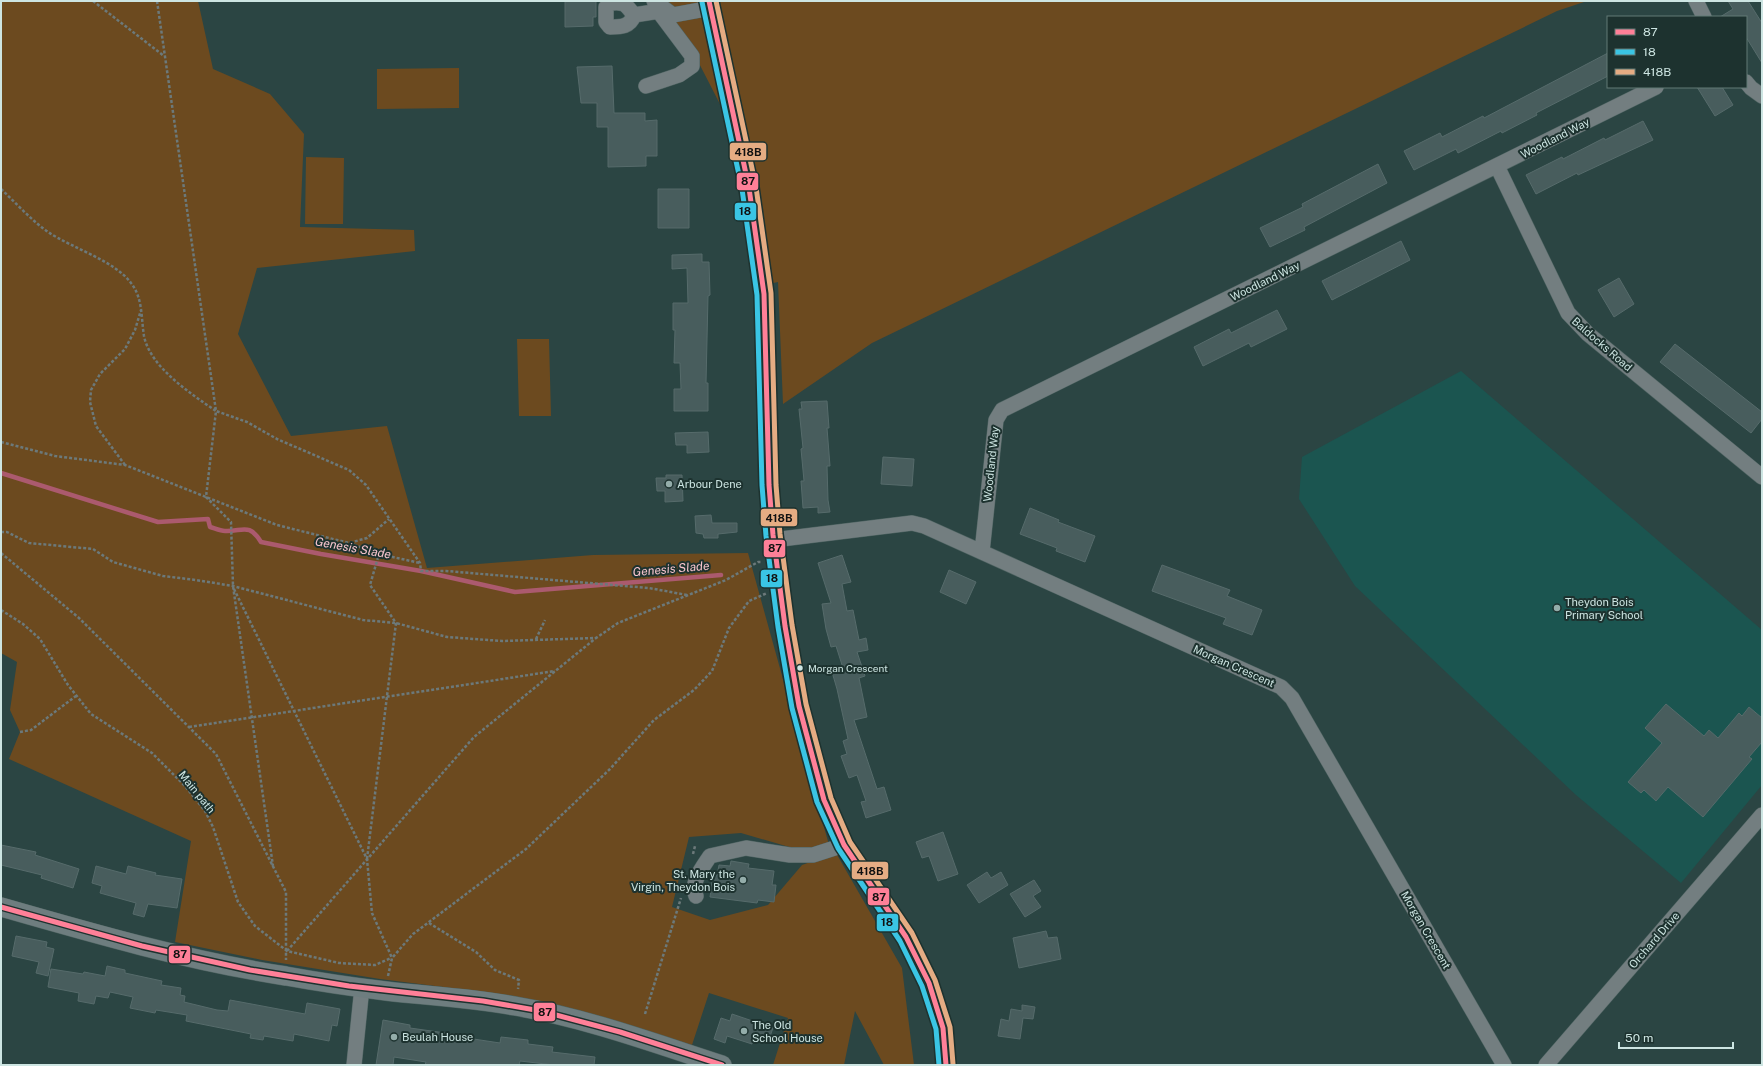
<svg xmlns="http://www.w3.org/2000/svg" width="1763" height="1066" font-family="'Public Sans',sans-serif">
  <style>
    .built { fill: #1b5550 }
    .green { fill: #6c4a1f }
    .lines { fill: none; stroke-linecap: round; stroke-linejoin: round }
    .stream { stroke: #ab5a6e; stroke-width: 4.5 }
    .building { fill: #485d5d; stroke: #566b6b }
    .minor-casing { stroke: #4e6361; stroke-width: 16 }
    .major-casing { stroke: #4e6361; stroke-width: 20 }
    .path { stroke: #6c797a; stroke-width: 2.5; stroke-dasharray: 3 2; stroke-linecap: butt }
    .minor { stroke: #737e80; stroke-width: 15 }
    .major { stroke: #6e7d7f; stroke-width: 19 }
    .bus-1-casing { stroke: #1d322f; stroke-width: 8 }
    .bus-2-casing { stroke: #1d322f; stroke-width: 8 }
    .bus-3-casing { stroke: #1d322f; stroke-width: 8 }
    .bus-1 { stroke: #ff8098; stroke-width: 5 }
    .bus-2 { stroke: #3ac5e4; stroke-width: 5 }
    .bus-3 { stroke: #e5ac83; stroke-width: 5 }
    .poi-dot { fill: #94adaa; stroke: #1d322f; stroke-width: 1.5 }
    .bus-dot { fill: #cde5e2; stroke: #1d322f; stroke-width: 1.5 }
    .labels { text-anchor: middle; dominant-baseline: central; stroke-width: 4; stroke-linejoin: round; paint-order: stroke }
    .bus-label { font-size: 10px; fill: #cde5e2; stroke: #1d322f; text-anchor: start }
    .street-label { font-size: 11px; fill: #cde5e2; stroke: #1d322f }
    .poi-label { font-size: 11px; fill: #cde5e2; stroke: #1d322f; text-anchor: start }
    .water-label { font-size: 12px; font-style: italic; fill: #f8c5ce; stroke: #1d322f }
    .line-badge { stroke: #1d322f; stroke-width: 1.5 }
    .pale-badge-label { font-size: 11px; text-anchor: middle; font-weight: bold; fill: #111 }
  </style>
  <rect width="100%" height="100%" fill="#2b4543"/>
  <path class="built" d="M1461 371 1762 630V785L1681 883 1576 795 1355 586 1299 499 1302 457Z"/>
  <path class="green" d="M1 1H198L213 69 270 94 304 134 300 227 414 230 415 251 257 268 238 334 291 436 387 426 427 568 593 555 748 553 829 845 796 849 741 833 689 837 672 907 710 920 768 905 802 865 836 853 902 968 914 1065H884L855 1011 844 1065H773L788 1018 709 993 692 1045 513 996 380 979 262 960 175 942 191 841 9 759 20 732 10 710 17 662 1 653Z
    M655 1H1587L1557 11 1514 32 872 343 783 404 778 282 769 284 723 110 685 36Z
    M459 68V108L377 109V69Z
    M306 157 344 158 343 224H305Z
    M517 339H549L551 416H519Z"/>
  <g class="lines">
    <path class="stream" d="M1 473 158 522 208 519 210 527C214 528 220 531 225 531 242 532 249 522 261 542L321 554 421 571 515 592 721 575"/>
  </g>
  <path class="building" d="M565 1H596V17H593V26L565 27Z
    M1728 1H1748L1762 23V63L1746 37V17H1720L1733 9Z
    M1608 53V76L1536 113 1537 115 1502 133 1501 131 1458 153 1456 149 1414 170 1404 151 1440 133 1442 137 1483 116 1484 118Z
    M612 66 614 113H645V121L657 120V156H646V166L608 167V127H597V103H581L577 67Z
    M1697 87H1722L1733 105 1715 116Z
    M1643 121 1653 140 1578 175 1577 173 1536 194 1526 175 1562 157 1563 159 1604 138 1605 140Z
    M1378 164 1387 183 1304 227 1305 230 1270 247 1260 228 1303 207 1302 204Z
    M658 189H689V228H658Z
    M1401 241 1410 260 1332 300 1322 281Z
    M702 254V262H709L710 295 708 296 706 383H708V411H674V389H681L680 363H674L675 330H673V303H688L687 268 672 269V255Z
    M1619 278 1634 304 1614 317 1598 290Z
    M1277 310 1287 329 1251 347 1249 343 1203 366 1194 347 1229 329 1231 333Z
    M1675 344 1762 412V419L1751 433 1660 362Z
    M827 401 829 428H827L830 466H827L828 500 830 512 818 513V507L803 508 801 481H804L801 449 803 448 799 409H802L801 402Z
    M708 432 709 452 687 453V445H676L675 433Z
    M883 457 914 459 912 486 881 484Z
    M666 475H682L683 501 665 502V491H657L656 478H666Z
    M1030 508 1059 520 1058 522 1095 536 1085 562 1056 551 1057 548 1020 534Z
    M711 515 712 523H737V532L718 534V538H704L703 534 696 533 695 516Z
    M842 555 851 582 842 584 847 611 853 610 859 640 866 638 868 650 857 652 865 676 859 678 867 717 854 720 877 789 884 787 891 810 866 818 861 802 866 801 857 775 849 778 841 756 847 754 843 741 848 739 837 689 832 672 843 668 836 646 831 647 826 629 822 604 831 603 818 563Z
    M1162 565 1230 590 1227 596 1262 610 1252 635 1223 624 1226 618 1152 591Z
    M949 570 976 582 966 604 940 592Z
    M1666 704 1704 736 1709 730 1718 738 1739 713 1742 716 1749 707 1762 718V742L1749 757 1752 759 1703 817 1668 787 1656 801 1644 790 1641 793 1628 782 1662 743 1645 728Z
    M943 832 958 874 938 881 929 856 922 858 916 842Z
    M1 845 36 852 35 855 79 869 73 888 41 878 42 875 1 865Z
    M731 861 749 864 748 868 774 871 772 885H776L774 902 758 900 757 903 710 897 713 875 717 876 719 865 730 866Z
    M96 866 126 874 128 866 156 873 155 875 182 879 177 908 148 904 144 917 133 914 136 903 100 893 102 886 92 883Z
    M987 872 991 878 1001 872 1008 885 979 903 967 885Z
    M1034 880 1041 891 1033 896 1041 907 1025 917 1010 894Z
    M1046 931 1048 938 1057 937 1061 959 1019 968 1013 938Z
    M16 936 47 942 46 947 54 949 48 976 36 973 39 962 12 956Z
    M107 966 125 970V973L162 981 161 985 181 988 180 995 185 996 184 1002 217 1010 228 1011 230 1000 305 1014 307 1003 340 1009 337 1026 332 1025 329 1041 294 1034 293 1041 264 1036 263 1040 250 1038 251 1034 186 1021 187 1015 156 1010 155 1013 130 1008 133 997 110 992 108 998 96 996 94 1004 78 1001 79 993 48 987 51 969 83 974 84 972 105 976Z
    M1022 1005 1035 1007 1033 1019 1023 1018 1020 1039 998 1036 1001 1019 1009 1021 1011 1009 1022 1011Z
    M732 1014 773 1028 769 1039 756 1034 752 1044 727 1036 725 1043 714 1039 721 1018 730 1021Z
    M383 1020 410 1025V1028L467 1036V1038L500 1043 501 1037 528 1040V1044L553 1047 552 1052 595 1057 594 1065H554L520 1061 519 1065H425L426 1062 394 1057 393 1065H376Z"/>
  <g class="lines">
    <defs>
      <path id="minor" d="M654 1 673 15 711 8
        M709 1 749 188 764 294 769 485 773 535 785 626 799 706 824 800 844 845 906 937 929 983 943 1028 946 1065
        M1696 1 1704 17
        M634 15C625 4 626 2 611 3L606 7V22L610 27C621 27 630 27 634 15L666 10
        M1746 82 1751 88 1762 96
        M646 86 679 75 692 66V56L659 12
        M1497 166 1568 313 1588 334 1762 477
        M773 540 912 523 924 526 1281 687 1292 698 1504 1065
        M982 552 996 420 1002 410 1656 87
        M696 896C690 882 703 867 710 856L746 848 790 855H813L844 845
        M354 1065 362 987
        M1546 1065 1762 815"/>
      <path id="major" d="M1 907C95 934 189 961 286 976 319 982 353 987 386 991 429 996 472 998 515 1006 586 1018 654 1043 722 1065"/>
    </defs>
    <use href="#minor" class="minor-casing"/>
    <use href="#major" class="major-casing"/>
    <path class="path" d="M93 1 164 56
      M157 1 216 411 247 422 277 439 349 470 366 485 420 563 421 571H446L649 588 687 595
      M1 189C16 203 31 220 48 232 72 248 115 261 131 283 143 298 141 318 144 336 150 367 191 394 216 411L206 497 231 522 233 586 273 866
      M1 442 55 456 125 465 277 525 349 543 367 538 389 519
      M125 465 96 426 90 402 91 390 100 374 125 349 135 330 141 310
      M1 532H7L29 543 93 549 113 562 163 576 196 580 233 586 363 620 396 623 447 637 502 641 596 638 618 623 726 580 758 562H762
      M349 543 379 554 420 563
      M1 553 79 618 216 754 286 892V960
      M234 589 367 859 372 913 392 958
      M1 610 23 624 40 639 68 685 91 714 152 753 185 786 205 811 213 827 238 902 255 926 287 951 339 963 375 965 391 958
      M536 639 545 620
      M189 727 555 671
      M20 732 31 730 76 696
      M693 854 695 846
      M367 859 396 623 370 585 379 554
      M429 923 476 952 495 970 519 980 518 989
      M287 951 474 737 596 638
      M388 976 392 958 413 934 526 849 610 769 654 720 694 690 712 671 729 628 749 601 767 593
      M645 1014 681 898"/>
    <use href="#minor" class="minor"/>
    <use href="#major" class="major"/>
    <defs>
      <path id="bus-1" d="M709 1 749 188 764 294 769 485 773 535 785 626 799 706 824 800 844 845 906 937 929 983 943 1028 946 1065
        M1 907 142 946 250 970 349 986 483 1001 541 1011 620 1032 722 1065"/>
      <path id="bus-2" d="M702 2 742 189 757 295 762 485 766 536 778 627 792 708 817 802 838 848 900 941 922 986 936 1029 939 1065"/>
      <path id="bus-3" d="M716 1 756 187 771 293 776 485 780 534 792 625 806 704 831 798 850 842 912 933 935 980 950 1027 953 1064"/>
    </defs>
    <use href="#bus-1" class="bus-1-casing"/>
    <use href="#bus-2" class="bus-2-casing"/>
    <use href="#bus-3" class="bus-3-casing"/>
    <use href="#bus-1" class="bus-1"/>
    <use href="#bus-2" class="bus-2"/>
    <use href="#bus-3" class="bus-3"/>
  </g>
  <g class="poi-dot">
    <circle cx="669" cy="484" r="4"/>
    <circle cx="1557" cy="608" r="4"/>
    <circle cx="743" cy="880" r="4"/>
    <circle cx="744" cy="1031" r="4"/>
    <circle cx="394" cy="1037" r="4"/>
  </g>
  <circle class="bus-dot" cx="800" cy="668" r="3.5"/>
  <g class="labels">
    <g class="bus-label">
      <text x="808" y="668">Morgan Crescent</text>
    </g>
    <g class="street-label">
      <text transform="translate(1555 138) rotate(-27)">Woodland Way</text>
      <text transform="translate(1265 281) rotate(-26)">Woodland Way</text>
      <text transform="translate(1602 344) rotate(41)">Baldocks Road</text>
      <text transform="translate(991 464) rotate(-84)">Woodland Way</text>
      <text transform="translate(1234 666) rotate(24)">Morgan Crescent</text>
      <text transform="translate(197 792) rotate(51)">Main path</text>
      <text transform="translate(1426 930) rotate(60)">Morgan Crescent</text>
      <text transform="translate(1654 940) rotate(-49)">Orchard Drive</text>
    </g>
    <g class="poi-label">
      <text x="677" y="484">Arbour Dene</text>
      <text x="1565" y="602">Theydon Bois<tspan x="1565" dy="13">Primary School</tspan></text>
      <text x="735" y="874" text-anchor="end">St. Mary the<tspan x="735" dy="13">Virgin, Theydon Bois</tspan></text>
      <text x="752" y="1025">The Old<tspan x="752" dy="13">School House</tspan></text>
      <text x="402" y="1037">Beulah House</text>
    </g>
    <g class="water-label">
      <text transform="translate(353 548) rotate(10)">Genesis Slade</text>
      <text transform="translate(671 569) rotate(-5)">Genesis Slade</text>
    </g>
  </g>
  <g class="line-badge">
    <rect x="729" y="142" width="38" height="19" rx="4" fill="#e5ac83"/>
    <rect x="736" y="172" width="23" height="19" rx="4" fill="#ff8098"/>
    <rect x="734" y="202" width="23" height="19" rx="4" fill="#3ac5e4"/>
    <rect x="760" y="508" width="38" height="19" rx="4" fill="#e5ac83"/>
    <rect x="763" y="539" width="23" height="19" rx="4" fill="#ff8098"/>
    <rect x="760" y="569" width="23" height="19" rx="4" fill="#3ac5e4"/>
    <rect x="851" y="861" width="38" height="19" rx="4" fill="#e5ac83"/>
    <rect x="867" y="887" width="23" height="19" rx="4" fill="#ff8098"/>
    <rect x="876" y="913" width="23" height="19" rx="4" fill="#3ac5e4"/>
    <rect x="168" y="945" width="23" height="19" rx="4" fill="#ff8098"/>
    <rect x="533" y="1002" width="23" height="20" rx="4" fill="#ff8098"/>
  </g>
  <g class="pale-badge-label">
    <text x="748" y="156">418B</text>
    <text x="748" y="185">87</text>
    <text x="745" y="215">18</text>
    <text x="779" y="522">418B</text>
    <text x="775" y="552">87</text>
    <text x="772" y="582">18</text>
    <text x="870" y="875">418B</text>
    <text x="879" y="901">87</text>
    <text x="887" y="926">18</text>
    <text x="180" y="958">87</text>
    <text x="545" y="1016">87</text>
  </g>
  <rect width="1763" height="1066" fill="none" stroke="#cde5e2" stroke-width="4"/>
  <rect x="1607" y="16" width="140" height="72" fill="#1d322f" stroke="#637a77"/>
  <rect x="1615" y="29" width="20" height="6" fill="#ff8098" stroke="#637a77"/>
  <text x="1643" y="36" font-size="12" fill="#cde5e2">87</text>
  <rect x="1615" y="49" width="20" height="6" fill="#3ac5e4" stroke="#637a77"/>
  <text x="1643" y="56" font-size="12" fill="#cde5e2">18</text>
  <rect x="1615" y="69" width="20" height="6" fill="#e5ac83" stroke="#637a77"/>
  <text x="1643" y="76" font-size="12" fill="#cde5e2">418B</text>
  <path d="M1619 1042v6h114v-6" fill="none" stroke="#cde5e2" stroke-width="2"/>
  <text x="1625" y="1042" font-size="12" fill="#cde5e2" stroke="#1d322f" stroke-width="3" paint-order="stroke">50 m</text>
</svg>
